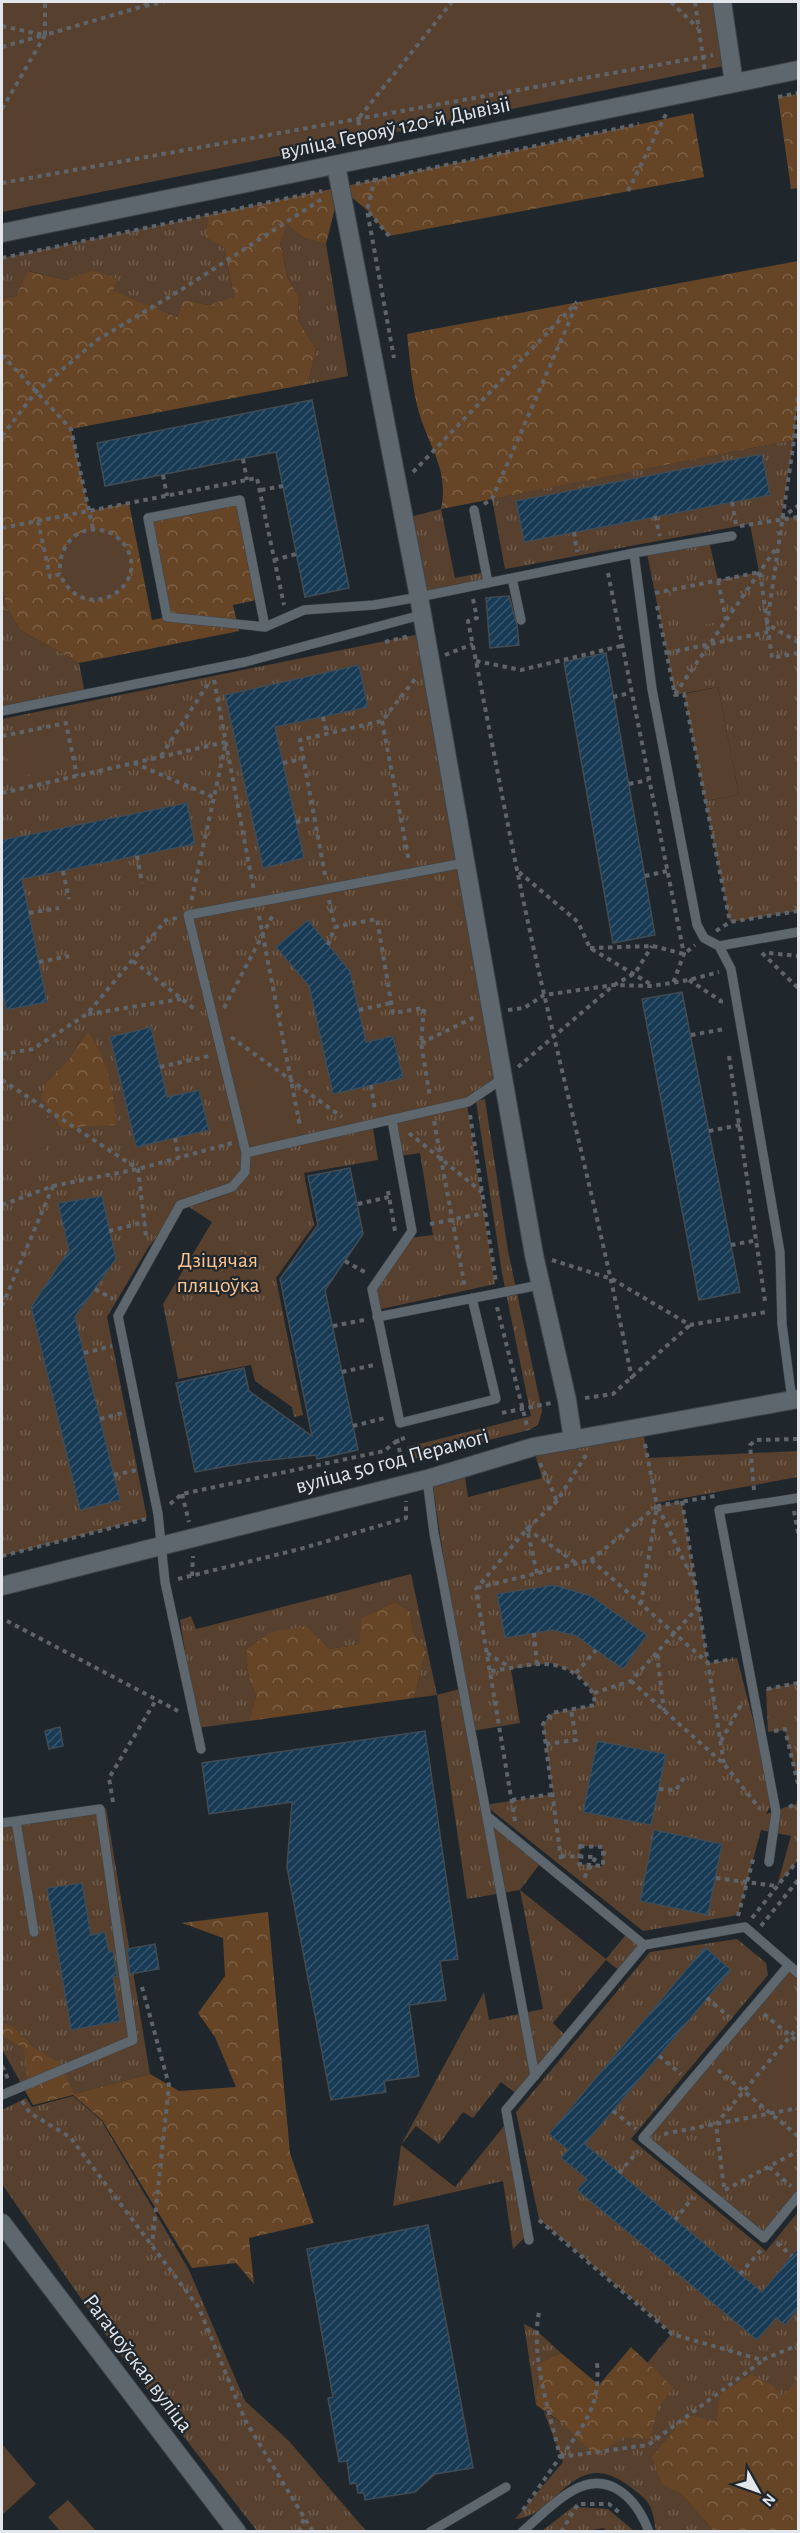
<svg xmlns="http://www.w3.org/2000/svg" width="800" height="2533" font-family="'Alegreya Sans',sans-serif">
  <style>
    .grass { fill: url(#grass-tufts); fill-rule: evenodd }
    .forest { fill: url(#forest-crowns) }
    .park { fill: #57402d }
    .building { fill: url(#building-hatch); stroke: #424b52; stroke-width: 1.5 }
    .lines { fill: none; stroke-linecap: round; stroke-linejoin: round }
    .lane-casing { stroke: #3d4449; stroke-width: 10 }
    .street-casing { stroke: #3d4449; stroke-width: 20 }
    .secondary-casing { stroke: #3d4449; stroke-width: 20 }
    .path { stroke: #5e646a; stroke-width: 4; stroke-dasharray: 4.5 4.5; stroke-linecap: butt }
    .lane { stroke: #5e676e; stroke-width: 9 }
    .street { stroke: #5e676e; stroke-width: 18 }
    .secondary { stroke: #5e676e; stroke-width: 18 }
    .labels { text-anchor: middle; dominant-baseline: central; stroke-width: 4.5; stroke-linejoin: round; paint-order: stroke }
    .street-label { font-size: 22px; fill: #e3e7ec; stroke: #1f272d }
    .park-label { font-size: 22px; fill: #fdc391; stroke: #1f272d }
  </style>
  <defs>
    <pattern id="grass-tufts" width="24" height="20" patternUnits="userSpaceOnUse" patternTransform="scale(1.5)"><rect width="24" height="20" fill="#57402d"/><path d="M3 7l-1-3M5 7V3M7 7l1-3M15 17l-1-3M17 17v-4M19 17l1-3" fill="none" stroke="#6f5c4c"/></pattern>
    <pattern id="forest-crowns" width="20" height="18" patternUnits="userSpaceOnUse" patternTransform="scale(1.5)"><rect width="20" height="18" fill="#664527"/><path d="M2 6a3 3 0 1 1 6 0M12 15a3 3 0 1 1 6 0" fill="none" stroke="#7c6046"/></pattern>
    <pattern id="building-hatch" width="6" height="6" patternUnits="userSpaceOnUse" patternTransform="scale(1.5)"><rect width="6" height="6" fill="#173a55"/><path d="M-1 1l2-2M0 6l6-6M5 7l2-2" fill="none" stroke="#39566e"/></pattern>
  </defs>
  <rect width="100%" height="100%" fill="#1f272d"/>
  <path class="grass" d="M208 215 207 237 224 248 234 296 209 305 183 300 177 317 112 291 94 270 66 280 29 271 16 296 2 298V258Z
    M287 223 304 238 326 244 348 376 308 384 316 349 298 320 299 297 288 279 280 243Z
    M794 440 781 518 798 517V911L730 922 705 801 739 795 718 687 675 695 647 553 709 541 718 580 759 572 750 524 505 569 492 499Z
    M441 509 455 578 486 572 488 583 419 597 402 519Z
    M2 586 7 608 20 630 79 663 85 694 2 711Z
    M425 633 502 1079 468 1102 247 1153 245 1172 232 1187 180 1206 148 1248 107 1317 147 1518 2 1556V987L6 1010 46 1002 22 879 194 844 186 803 2 840V719ZM359 666 368 707 275 727 304 858 263 868 225 695ZM307 920 350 971 366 1042 394 1036 403 1078 333 1093 309 986 276 947ZM101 1196 116 1259 75 1317 120 1499 80 1510 31 1307 69 1250 58 1203Z
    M485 1099 508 1251 542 1411 538 1425 529 1430 410 1460 407 1447 531 1416 502 1273 476 1101Z
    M467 1104 495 1284 377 1310 374 1289 409 1238 433 1235 420 1153 400 1156 394 1120Z
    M373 1128 378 1160 304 1173 314 1225 276 1278 303 1415 294 1417 292 1407 255 1381 251 1365 178 1379 163 1304 212 1222 189 1207C219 1196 248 1194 250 1156Z
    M642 1426 648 1458 798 1451V1477L656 1503 657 1506 682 1501 708 1663 737 1658 774 1800 766 1814 798 1803V1860L777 1886 791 1836 761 1830 738 1915 643 1931 486 1806 487 1817 542 1861 520 1890 606 1959 628 1932 644 1945 621 1972 606 1960 553 2023 567 2037 518 2095 501 2082 473 2118 463 2112 439 2144 416 2126 401 2145 455 2187 508 2121 528 2234 513 2249 503 2181 393 2206 401 2145 484 1992 489 2020 543 2009 520 1890 467 1899 437 1695 414 1698 426 1651 413 1632 410 1611 395 1602 361 1618V1644L330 1649 307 1626 248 1674 256 1696 249 1721 197 1728 180 1620 191 1616 196 1629 411 1574 437 1695 463 1688 433 1487 465 1477 468 1497 542 1478 533 1447ZM554 1585 591 1596 647 1635 623 1669 576 1636 553 1630 505 1638 498 1594ZM550 1663C571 1669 593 1681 595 1705L552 1713 543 1724 553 1794 485 1805 472 1731 520 1723 511 1669ZM580 1846 603 1847 602 1866 579 1864Z
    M798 1683V1784L785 1730 768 1732 766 1689Z
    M106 1808 150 2074 33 2105 2 2049V1823Z
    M737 1939 766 1963 768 1975 631 2139 766 2251 798 2212V2248L762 2292 585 2144 731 1970 705 1948 549 2134 568 2150 562 2158 587 2179 578 2190 757 2340 776 2318 785 2325 798 2309V2381L782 2397 717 2423 681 2494 714 2531H656C652 2505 651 2502 629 2486 573 2444 557 2518 515 2519L563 2462 544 2412 561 2422 648 2362 672 2333 539 2219 516 2112 650 1952Z
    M789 1965 798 1973V2196L764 2238 643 2138Z
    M73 2096 101 2120 189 2270 245 2401 289 2441 366 2531H257L115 2348 2 2184V2110L26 2098 32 2107Z
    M524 2324 536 2330 561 2353 539 2363 536 2405Z
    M578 2503 576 2507 608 2509 634 2531H605L604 2528 586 2531H542Z"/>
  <path class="forest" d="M798 94V188L791 189 778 97Z
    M693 113 704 177 389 236 367 210 340 188 326 244 304 238 287 224 280 243 288 279 299 297 298 320 316 349 308 384 71 429 89 511 129 503 152 620 167 617 148 518 240 500 260 599 233 605 239 631 79 663 20 630 7 608 2 586V298L16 296 28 271 66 280 93 270 117 279 113 291 177 317 183 300 209 305 234 296 224 248 206 237 208 215Z
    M798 261V394L794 440 441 509C449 472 431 450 420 416 412 390 410 361 407 334Z
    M88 1032C108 1059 113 1092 117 1125L85 1126 63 1130 41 1097 47 1082 68 1061Z
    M395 1602 410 1611 413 1632 426 1651 414 1698 249 1721 256 1696 248 1674 247 1649 272 1632 307 1626 330 1649 360 1644 361 1618Z
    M268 1912 290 2153 314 2223 249 2238 254 2284 236 2263 192 2268 102 2120 73 2095 33 2105 23 2086 27 2077 24 2048 3 2036 2 2023 13 2026 33 2047 59 2063 74 2094 150 2074 179 2091 236 2087 215 2037 198 2013 225 1976 223 1938 182 1923Z
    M631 2347 673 2387 658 2408 650 2439 624 2437 595 2455 561 2422 536 2405 539 2363 561 2353 599 2385Z
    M752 2374 773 2386 782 2396 798 2380V2531H714L681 2494 662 2484 652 2457 687 2415 717 2422 720 2394Z"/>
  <path class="park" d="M2 2H719L729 65 2 212Z
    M60 565a35 35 0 1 1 70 0a35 35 0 1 1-70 0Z
    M718 581 726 620 680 630 671 590Z
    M718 687 739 795 705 801 684 694Z
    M66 723 75 765 11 778 3 736Z
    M263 931 303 1140 246 1153 215 1025Z
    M133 961 182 999 87 1014Z
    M9 1132a22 22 0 1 1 44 0a22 22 0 1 1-44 0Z
    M210 1237 251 1257 225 1309 185 1289Z
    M791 2036 798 2042V2108L772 2114 798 2136V2151L724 2190 716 2124 771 2114 744 2091Z
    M2 2444 36 2484 2 2515Z
    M68 2500 96 2531H60L48 2517Z"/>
  <path class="building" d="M312 400 349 588 305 597 276 452 105 486 97 443Z
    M762 454 770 495 524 542 516 501Z
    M509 596 517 625 519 645 490 648 486 598Z
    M606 653 655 935 613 943 564 662Z
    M359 665 368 707 275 727 304 858 263 868 225 695Z
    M187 803 195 844 22 879 47 1002 6 1010 2 987V840Z
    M308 920 350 971 366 1042 393 1036 403 1078 333 1094 309 986 276 947Z
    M682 992 740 1292 699 1300 642 999Z
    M151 1027 167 1097 199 1090 209 1130 136 1147 110 1037Z
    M350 1168 363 1234 325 1290 358 1450 317 1459 316 1455 251 1462 195 1472 176 1383 244 1368 249 1391 312 1436 280 1279 318 1225 308 1176Z
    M102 1196 116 1259 75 1317 120 1500 80 1510 31 1307 69 1250 58 1203Z
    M554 1585 591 1596 647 1635 623 1669 576 1636 553 1630 505 1638 497 1594Z
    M60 1727 63 1746 49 1749 45 1731Z
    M425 1731 458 1959 440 1961 446 2000 409 2005 419 2076 384 2081 386 2092 331 2100 287 1867 292 1802 209 1814 202 1763Z
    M597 1741 666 1754 651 1825 583 1812Z
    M654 1830 722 1844 708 1915 640 1901Z
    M82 1883 91 1935 105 1932 109 1952 113 1951 117 1976 113 1977 120 2021 71 2030 47 1888Z
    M155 1944 159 1969 130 1974 127 1949Z
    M705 1947 731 1970 585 2144 762 2292 798 2248V2309L785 2325 776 2318 757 2340 577 2190 587 2179 561 2158 568 2150 549 2134Z
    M428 2225 473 2468 435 2474 415 2492 365 2500 364 2493H358L356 2483 350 2484 347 2461 339 2462 328 2398 333 2397 307 2249Z"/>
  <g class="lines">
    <defs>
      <path id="lane" d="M474 510 488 583
        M634 553 652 689 697 925 704 938 719 946 731 969 780 1252 782 1324 792 1400
        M512 578 521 620
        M265 627 240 500 148 518 167 617 265 627 304 610 374 605 419 597 634 553 732 536
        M2 711 245 662 421 615
        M719 946 798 932
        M392 1120 412 1231 372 1289 400 1423 496 1399 472 1298
        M246 1153 468 1102 502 1079
        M377 1317 540 1285
        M427 1479 434 1533 535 2076
        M201 1749 165 1582 158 1514 118 1316 180 1205 232 1187 245 1172 246 1153 188 915 464 863
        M487 1816 644 1945
        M16 1821 34 1932
        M2 1823 100 1809 133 2040 2 2095
        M769 1862 776 1812 719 1510 798 1498
        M789 1965 643 2138 764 2238 798 2196
        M529 2240 506 2110 644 1945 745 1927 798 1973
        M430 2532 506 2487
        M522 2532C538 2518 554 2501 572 2491 609 2469 637 2499 649 2532"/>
      <path id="street" d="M722 2 734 83
        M336 165 419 597 534 1255 567 1400 573 1440
        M2 1586 427 1479 533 1447 798 1399"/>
      <path id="secondary" d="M2 233 798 70
        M2 2223 237 2532"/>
    </defs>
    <use href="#lane" class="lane-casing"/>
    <use href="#street" class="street-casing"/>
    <use href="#secondary" class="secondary-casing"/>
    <path class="path" d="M671 2 698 28
      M695 2 705 72
      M145 6 164 2
      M2 26 44 35
      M45 35V2
      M2 47 44 35
      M778 97 798 93
      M2 109 45 35 144 6 147 2
      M363 143 358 119 452 2
      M375 178 367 210 394 358
      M2 183 713 55
      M356 184 639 124
      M628 191 666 114
      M369 212 389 236
      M2 258 322 191
      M2 355 71 429 93 529
      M798 434 794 440 767 624 798 642
      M2 436 35 393 97 340 181 290 325 197
      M794 438 798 394
      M243 459 247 480
      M413 472 577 302
      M163 475 167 496
      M261 490 283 486
      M732 502 736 525
      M484 504 492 499 576 306
      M655 516 660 536
      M781 518 798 506
      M38 521 50 577 60 574C83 627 151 588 126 547 120 538 111 531 100 530 73 526 58 550 60 574
      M740 526 798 517
      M2 528 257 478 284 605
      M574 532 577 552
      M274 560 296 554
      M608 573 684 954 673 983
      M718 581 726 620
      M655 593 760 572 772 658 798 653
      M473 599 477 618 468 621C493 745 515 870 544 994 574 1123 606 1250 632 1379
      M657 606 675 695 684 694 730 922
      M385 642 410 636
      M667 653 768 632
      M445 655 473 644
      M476 661 521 670 621 646
      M214 680 254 891
      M675 694 777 547
      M613 697 630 693
      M323 717 327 734
      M382 721 409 861
      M2 736 66 723 77 776
      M161 756 208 684
      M134 763 213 797
      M283 763 303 759
      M629 784 648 780
      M2 793 226 742 191 902
      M296 822 314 818
      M137 856 142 883
      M63 871 69 899
      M519 872 578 922 590 948 652 985
      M325 875 300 740 382 721 415 679
      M645 876 667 871
      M329 900 335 927 377 919 393 1013 424 1008 421 1043 430 1098
      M29 913 59 908
      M259 916 300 1126
      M716 931 730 922 798 911
      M328 945 335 927
      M590 948 653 946 684 954 695 945
      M762 953 798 988
      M769 953 798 956
      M133 961 196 1010
      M39 962 69 956
      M689 980 721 1001V1004
      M224 1008 274 913
      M359 1010 391 1003
      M508 1010 524 1008 544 995 614 985 652 986 689 980 719 972
      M88 1014 181 999
      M691 1035 725 1029
      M231 1037 342 1117
      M421 1043 475 1017
      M2 1054 33 1049 87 1014 166 920 177 918
      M729 1056 765 1301
      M160 1067 209 1056
      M518 1067 614 985 635 973 652 946
      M2 1080 138 1169 146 1236
      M371 1085 375 1110
      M470 1115 496 1282
      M434 1121 465 1288
      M709 1131 740 1125
      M409 1133 482 1192
      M175 1138 179 1158
      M388 1191 395 1231
      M358 1204 389 1197
      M2 1205 53 1186 138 1169 232 1143
      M430 1224 485 1213
      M109 1231 145 1222
      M731 1245 758 1240
      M552 1260 612 1279 690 1325 767 1312
      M345 1261 368 1274
      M95 1289 113 1299
      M2 1306 53 1186
      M497 1307 528 1430
      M333 1326 364 1320
      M84 1353 112 1346
      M342 1372 374 1365
      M585 1398 613 1394 690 1325
      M502 1413 551 1403
      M100 1419 126 1412
      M353 1426 385 1418
      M397 1439 403 1467
      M645 1444 657 1506 715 1496
      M540 1463 557 1501
      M114 1475 137 1470
      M754 1490 750 1445 756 1440 798 1439
      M182 1494 189 1522
      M682 1501 724 1764
      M170 1504 182 1494 384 1451 398 1440 405 1438
      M658 1507 694 1582
      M794 1511 798 1533
      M2 1556 146 1519
      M591 1560 708 1663 733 1659
      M537 1573 527 1529 576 1563
      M192 1576 193 1556
      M178 1579 300 1549 406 1518V1501
      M477 1588 591 1560 657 1506
      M641 1604 657 1506
      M7 1621 178 1711
      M534 1633 537 1665
      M487 1653 511 1668
      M657 1654 664 1711
      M491 1671C525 1667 556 1653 583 1681 591 1689 594 1693 595 1705L552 1713 543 1724 561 1859
      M576 1673 596 1650
      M631 1681 724 1764 760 1809
      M767 1689 798 1683
      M594 1693 631 1681 699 1606
      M774 1731 785 1729 798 1784
      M721 1741 741 1705
      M546 1744 576 1740 571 1709
      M659 1789 676 1790 685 1776
      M512 1800 553 1794
      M113 1802 109 1778 156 1700
      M789 1807 798 1803
      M515 1821 476 1589 527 1529 557 1501 586 1455
      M580 1846 603 1847V1866L579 1864Z
      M561 1856 596 1857 584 1878
      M716 1878 776 1886
      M738 1916 754 1856
      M752 1918 798 1860
      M761 1926 798 1880
      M142 1987 169 2085 152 2245
      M707 1998 729 2017
      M764 2014 798 2042
      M659 2056 681 2074
      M2 2066 8 2079
      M718 2070 798 2136
      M22 2101 30 2113 70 2137 199 2308 245 2420 313 2532
      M613 2111 636 2129
      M664 2134 798 2108
      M769 2167 791 2186
      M619 2173 638 2151
      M724 2187 716 2124 798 2027
      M725 2190 798 2151
      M539 2220 672 2334 762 2360 798 2345
      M675 2220 693 2197
      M777 2243 792 2256
      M740 2274 761 2250
      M560 2457 648 2445 762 2361
      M561 2457C584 2425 601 2405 597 2363
      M581 2504H609L621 2514
      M523 2510 560 2457C550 2411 530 2359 539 2312
      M299 2532 304 2518
      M561 2532 578 2504"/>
    <use href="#lane" class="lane"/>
    <use href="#street" class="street"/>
    <use href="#secondary" class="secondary"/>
  </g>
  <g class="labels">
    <g class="street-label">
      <text transform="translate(395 128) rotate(-12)">вуліца Герояў 120-й Дывізіі</text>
      <text transform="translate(392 1461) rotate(-15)">вуліца 50 год Перамогі</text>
      <text transform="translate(138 2363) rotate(53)">Рагачоўская вуліца</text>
    </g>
    <g class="park-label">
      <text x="218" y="1260">Дзіцячая<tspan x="218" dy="25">пляцоўка</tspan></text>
    </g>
  </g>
  <rect width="800" height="2533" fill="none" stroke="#e3e7ec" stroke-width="6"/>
  <g transform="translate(758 2491) rotate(130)" stroke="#1f272d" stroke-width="4.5" paint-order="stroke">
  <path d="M0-4.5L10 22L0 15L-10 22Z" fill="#e3e7ec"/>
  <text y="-9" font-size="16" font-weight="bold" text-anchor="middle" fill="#e3e7ec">N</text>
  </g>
</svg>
